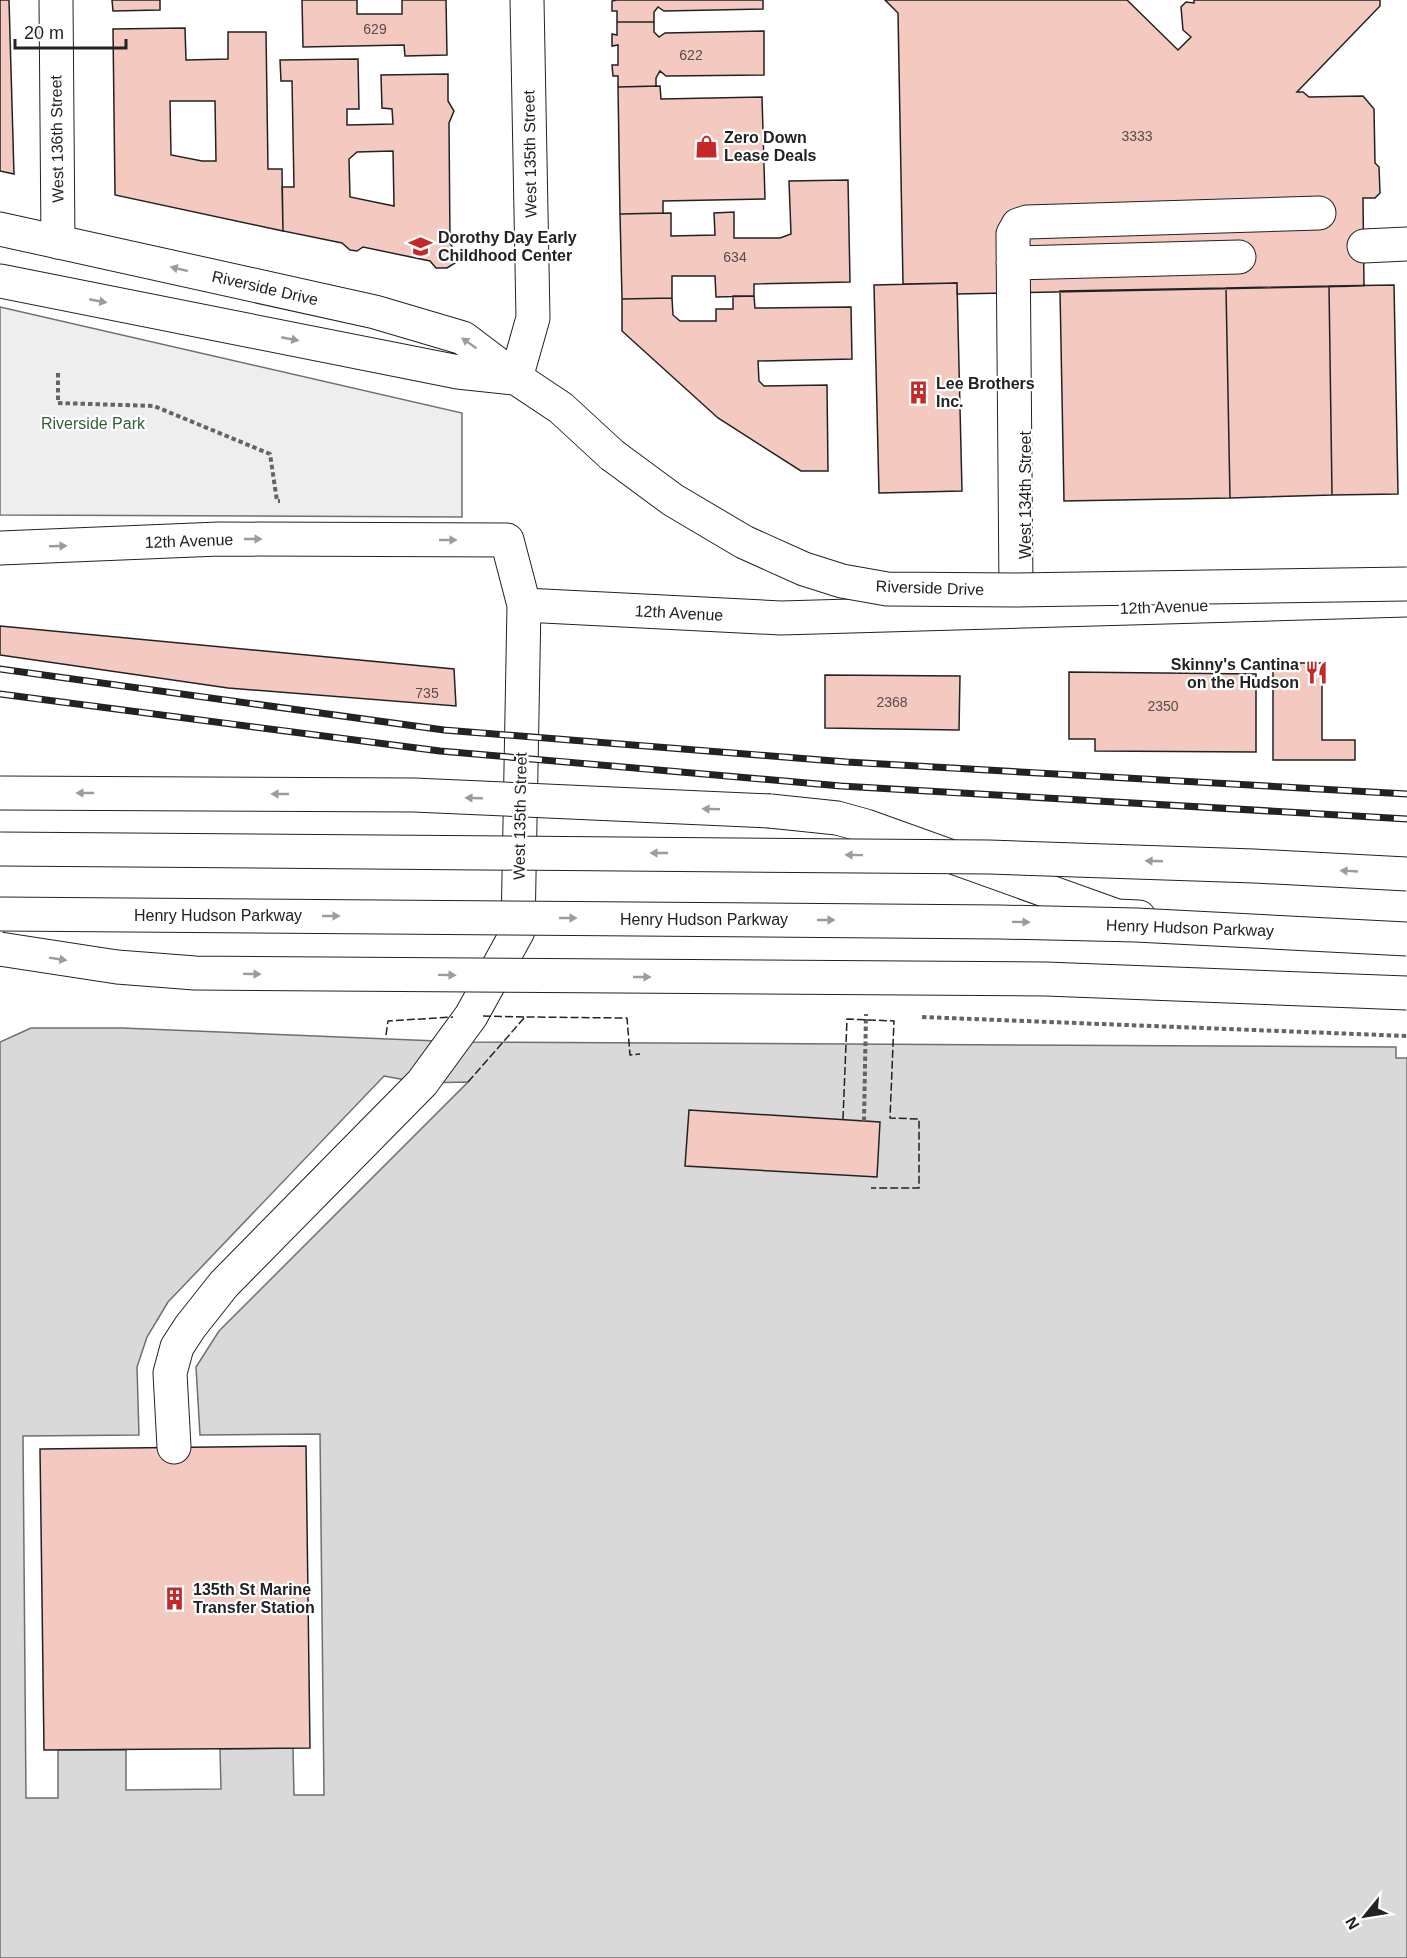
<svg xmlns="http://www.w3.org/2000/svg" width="1407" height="1958" font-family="Arial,sans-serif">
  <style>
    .green { fill: #eee; stroke: #6f6f6f; stroke-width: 1.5 }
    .water { fill: #d9d9d9; stroke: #6f6f6f; stroke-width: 1.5 }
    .pier { fill: #fff; stroke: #6f6f6f; stroke-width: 1.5 }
    .building { fill: #f3c9c0; stroke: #222; stroke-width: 1.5; fill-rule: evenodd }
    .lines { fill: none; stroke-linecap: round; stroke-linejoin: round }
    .minor-casing { stroke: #222; stroke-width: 35 }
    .major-casing { stroke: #222; stroke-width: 35 }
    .highway-casing { stroke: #222; stroke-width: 35 }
    .path { stroke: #646464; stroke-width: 4; stroke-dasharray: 4.5 3; stroke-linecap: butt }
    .minor { stroke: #fff; stroke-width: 33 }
    .major { stroke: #fff; stroke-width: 33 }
    .highway { stroke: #fff; stroke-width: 33 }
    .rail-casing { stroke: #222; stroke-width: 7 }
    .rail { stroke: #fff; stroke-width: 4.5; stroke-dasharray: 14; stroke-linecap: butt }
    .major-bridge-casing { stroke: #222; stroke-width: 35; stroke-linecap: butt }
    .highway-bridge-casing { stroke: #222; stroke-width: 35; stroke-linecap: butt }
    .major-bridge { stroke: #fff; stroke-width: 33 }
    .highway-bridge { stroke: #fff; stroke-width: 33 }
    .fence { stroke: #222; stroke-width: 1.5; stroke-dasharray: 8 3; stroke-linecap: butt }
    .oneway { fill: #9c9c9c }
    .labels { text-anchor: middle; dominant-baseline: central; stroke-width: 4.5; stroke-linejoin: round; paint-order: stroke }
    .number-label { font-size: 14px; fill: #564c4a }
    .poi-label { font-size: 16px; font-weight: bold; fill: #222; stroke: #fff; text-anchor: start }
    .street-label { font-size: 16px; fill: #222; stroke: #fff }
    .park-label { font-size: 16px; fill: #2f5e38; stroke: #fff }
  </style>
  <rect width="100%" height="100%" fill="#fff"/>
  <path class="green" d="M0 307 462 413V517L0 515Z"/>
  <path class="water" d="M31 1028H122L462 1042 1396 1047V1058H1407V1958H0V1042Z"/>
  <path class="pier" d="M384 1076 422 1083 468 1082 219 1331 196 1367 200 1435 320 1434 324 1795H294L293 1748 220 1749 221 1789 126 1790V1750H58V1798H26L23 1436 139 1435 137 1367 147 1337 168 1302Z"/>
  <path class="building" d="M0 0H9L14 174 0 171Z
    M112 0H160V10L113 11Z
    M302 0H357V14H402V0H446L447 55 405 56 404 45 303 47Z
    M617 0H763V9L664 11 658 7 654 12V22H617V11H612V1Z
    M885 0H1127L1178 50 1191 37 1183 30 1181 7 1186 2 1194 3V0H1380V6L1297 92H1303L1309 97 1363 96 1374 109 1375 163 1379 167 1380 193 1375 198H1363L1364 286 957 294V283L903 284 898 13Z
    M617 22H654V32L659 37 665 33 764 31V75L666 76 660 71 656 78V86L618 87V76H613L612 65H618V45L612 46V34L617 35Z
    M185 28 186 60 228 59V32H266L268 169H282L283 231 115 195 113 29ZM170 101H215L216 161H202L171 155Z
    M358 59 359 109H347V125L393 124 392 109 382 108 381 75 448 74V101L454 111 449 123 450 243 457 255 455 263 447 268H436L430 261 363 247 357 251 350 250 342 243 283 231 282 187H294L292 81H281L280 60ZM393 151 394 206 350 197 349 159 357 152Z
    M660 86 661 99 762 97 765 199 663 201V213L620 214 618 87Z
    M848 180 850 282 754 284V296L716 297 715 276H672V298L622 299 620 214 671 213V236L715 235 714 213 734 212V238H780L791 234 789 181Z
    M957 283 962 491 879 493 874 285Z
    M1394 285 1398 494 1332 495 1329 286Z
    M1329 286 1332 495 1230 498 1226 288Z
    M1226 288 1230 498 1064 501 1060 291Z
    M733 296H754L755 308 851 307 852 359 758 361 759 381 764 386 827 385 828 471H801L718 418 622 331V299L672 298 673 315 680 321H716V309H733Z
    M0 626 454 669 456 706 228 688 0 655Z
    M1273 663H1322V740H1355V760H1273Z
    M1069 672 1256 674V752L1095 751V739H1069Z
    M825 675 960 676 959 730 825 728Z
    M689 1110 880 1122 877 1177 685 1166Z
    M306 1446 310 1748 44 1750 40 1449Z"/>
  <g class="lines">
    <defs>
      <path id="minor" d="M56 0 58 242
        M1364 246 1407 244
        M1013 263 1239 257
        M516 378 533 318 527 0
        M0 548 219 539 507 540 524 605 518 931 471 1016 422 1083 224 1284 190 1327 177 1347 170 1373 174 1447
        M1016 590 1013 234 1018 225 1027 222 1319 213
        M524 605 781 618 1407 600"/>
      <path id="major" d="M0 229 375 312 463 338 516 378 561 408 612 455
        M0 281 458 372 514 378"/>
      <path id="highway" d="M770 811 837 818 866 826 1117 916 1139 917"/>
    </defs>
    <use href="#minor" class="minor-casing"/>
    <use href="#major" class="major-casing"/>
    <use href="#highway" class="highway-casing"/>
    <path class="path" d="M58 373V403L154 406 270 454 277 501H280
      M922 1017 1407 1036
      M864 1121 866 1014"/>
    <use href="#minor" class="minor"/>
    <use href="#major" class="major"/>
    <use href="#highway" class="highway"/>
    <defs>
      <path id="rail" d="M0 669 444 730 847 762 1407 794
        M0 694 440 751 841 786 1407 819"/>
    </defs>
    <use href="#rail" class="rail-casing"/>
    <use href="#rail" class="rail"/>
    <defs>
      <path id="major-bridge" d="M612 455 673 500 744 542 804 569 842 581 887 589 1016 590 1407 584"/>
      <path id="highway-bridge" d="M0 793 414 795 770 811
        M0 849 989 857 1254 866 1407 874
        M0 914 1000 922 1136 925 1407 939
        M0 949 117 967 195 973 1046 979 1407 993"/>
    </defs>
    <use href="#major-bridge" class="major-bridge-casing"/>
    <use href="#highway-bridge" class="highway-bridge-casing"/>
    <use href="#major-bridge" class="major-bridge"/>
    <use href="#highway-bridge" class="highway-bridge"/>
    <path class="fence" d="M483 1016 525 1017
      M386 1035 388 1021 453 1017
      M468 1082 525 1017 627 1018 630 1055 640 1054
      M843 1119 847 1019 894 1021 890 1118 919 1119V1188H871"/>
  </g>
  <defs><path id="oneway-solid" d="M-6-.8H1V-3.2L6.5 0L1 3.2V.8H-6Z" transform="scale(1.5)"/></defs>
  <g class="oneway">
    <use href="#oneway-solid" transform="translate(179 269) rotate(-167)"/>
    <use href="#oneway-solid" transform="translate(98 301) rotate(11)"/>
    <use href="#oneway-solid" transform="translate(290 339) rotate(11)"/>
    <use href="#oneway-solid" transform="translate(469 343) rotate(-145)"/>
    <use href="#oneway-solid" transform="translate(253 539)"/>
    <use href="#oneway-solid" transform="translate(448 540)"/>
    <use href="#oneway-solid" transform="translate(58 546) rotate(-2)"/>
    <use href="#oneway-solid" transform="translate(85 793) rotate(-180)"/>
    <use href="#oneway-solid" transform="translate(280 794) rotate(-180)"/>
    <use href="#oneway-solid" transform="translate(474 798) rotate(-178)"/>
    <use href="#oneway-solid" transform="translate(711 809) rotate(-178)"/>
    <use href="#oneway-solid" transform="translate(659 853) rotate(-180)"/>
    <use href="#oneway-solid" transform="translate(854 855) rotate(-179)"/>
    <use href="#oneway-solid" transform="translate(1154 861) rotate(-178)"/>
    <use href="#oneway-solid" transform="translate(1349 871) rotate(-177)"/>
    <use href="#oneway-solid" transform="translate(331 916)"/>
    <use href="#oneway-solid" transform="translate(568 918)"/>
    <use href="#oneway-solid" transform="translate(826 920)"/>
    <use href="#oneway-solid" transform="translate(1021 922) rotate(1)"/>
    <use href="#oneway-solid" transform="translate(58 959) rotate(9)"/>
    <use href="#oneway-solid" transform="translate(252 974) rotate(1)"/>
    <use href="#oneway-solid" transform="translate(447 975) rotate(1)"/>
    <use href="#oneway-solid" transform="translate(642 977)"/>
  </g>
  <defs>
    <symbol id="shop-bare" viewBox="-9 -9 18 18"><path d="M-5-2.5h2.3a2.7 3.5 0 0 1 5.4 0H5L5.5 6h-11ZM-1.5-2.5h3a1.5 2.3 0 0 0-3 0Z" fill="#c62828" stroke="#fff" stroke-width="2.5" paint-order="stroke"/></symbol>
    <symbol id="school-bare" viewBox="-9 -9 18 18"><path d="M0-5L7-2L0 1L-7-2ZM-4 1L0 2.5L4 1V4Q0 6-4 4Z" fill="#c62828" stroke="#fff" stroke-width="2.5" paint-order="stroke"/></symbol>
    <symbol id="building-bare" viewBox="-9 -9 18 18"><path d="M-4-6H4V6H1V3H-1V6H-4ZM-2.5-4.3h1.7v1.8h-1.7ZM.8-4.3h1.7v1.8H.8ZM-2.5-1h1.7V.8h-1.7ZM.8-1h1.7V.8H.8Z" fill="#c62828" stroke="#fff" stroke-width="2.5" paint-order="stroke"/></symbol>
    <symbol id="restaurant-bare" viewBox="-9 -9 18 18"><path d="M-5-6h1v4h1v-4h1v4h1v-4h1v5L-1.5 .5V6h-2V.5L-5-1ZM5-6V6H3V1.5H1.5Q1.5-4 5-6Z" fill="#c62828" stroke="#fff" stroke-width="2.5" paint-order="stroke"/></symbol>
  </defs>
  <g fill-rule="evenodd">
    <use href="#shop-bare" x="690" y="130" width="33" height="33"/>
    <use href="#school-bare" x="404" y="230" width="33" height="33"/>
    <use href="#building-bare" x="902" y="376" width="33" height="33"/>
    <use href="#restaurant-bare" x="1300" y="656" width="33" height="33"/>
    <use href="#building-bare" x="158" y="1582" width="33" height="33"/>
  </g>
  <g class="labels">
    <g class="number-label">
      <text x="375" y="29">629</text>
      <text x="691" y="55">622</text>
      <text x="1137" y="136">3333</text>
      <text x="735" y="257">634</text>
      <text x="427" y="693">735</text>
      <text x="892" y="702">2368</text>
      <text x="1163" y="706">2350</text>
    </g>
    <g class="poi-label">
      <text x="724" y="137">Zero Down<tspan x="724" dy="18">Lease Deals</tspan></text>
      <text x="438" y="237">Dorothy Day Early<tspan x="438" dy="18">Childhood Center</tspan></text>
      <text x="936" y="383">Lee Brothers<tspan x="936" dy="18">Inc.</tspan></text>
      <text x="1299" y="664" text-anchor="end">Skinny's Cantina<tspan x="1299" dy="18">on the Hudson</tspan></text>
      <text x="193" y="1589">135th St Marine<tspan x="193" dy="18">Transfer Station</tspan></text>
    </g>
    <g class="street-label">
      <text transform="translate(57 139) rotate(-91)">West 136th Street</text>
      <text transform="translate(530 154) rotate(-91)">West 135th Street</text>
      <text transform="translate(265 288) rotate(13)">Riverside Drive</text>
      <text transform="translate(1025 495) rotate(-90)">West 134th Street</text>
      <text transform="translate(189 541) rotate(-2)">12th Avenue</text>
      <text transform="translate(930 588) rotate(2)">Riverside Drive</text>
      <text transform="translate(1164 607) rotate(-2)">12th Avenue</text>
      <text transform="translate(679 613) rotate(3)">12th Avenue</text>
      <text transform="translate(520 816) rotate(-89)">West 135th Street</text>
      <text x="218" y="915">Henry Hudson Parkway</text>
      <text x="704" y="919">Henry Hudson Parkway</text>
      <text transform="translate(1190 928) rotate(2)">Henry Hudson Parkway</text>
    </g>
    <g class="park-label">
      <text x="93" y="423">Riverside Park</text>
    </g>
  </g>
  <g transform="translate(1365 1916) rotate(240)" stroke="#ffffff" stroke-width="4.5" paint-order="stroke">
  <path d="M0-4.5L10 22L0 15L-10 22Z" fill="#222222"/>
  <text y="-9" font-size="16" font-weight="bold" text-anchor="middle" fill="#222222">N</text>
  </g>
  <path d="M15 39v9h111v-9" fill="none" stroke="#222222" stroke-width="3"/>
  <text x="24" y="39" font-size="18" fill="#222222" stroke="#ffffff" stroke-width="4.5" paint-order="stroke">20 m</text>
</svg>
